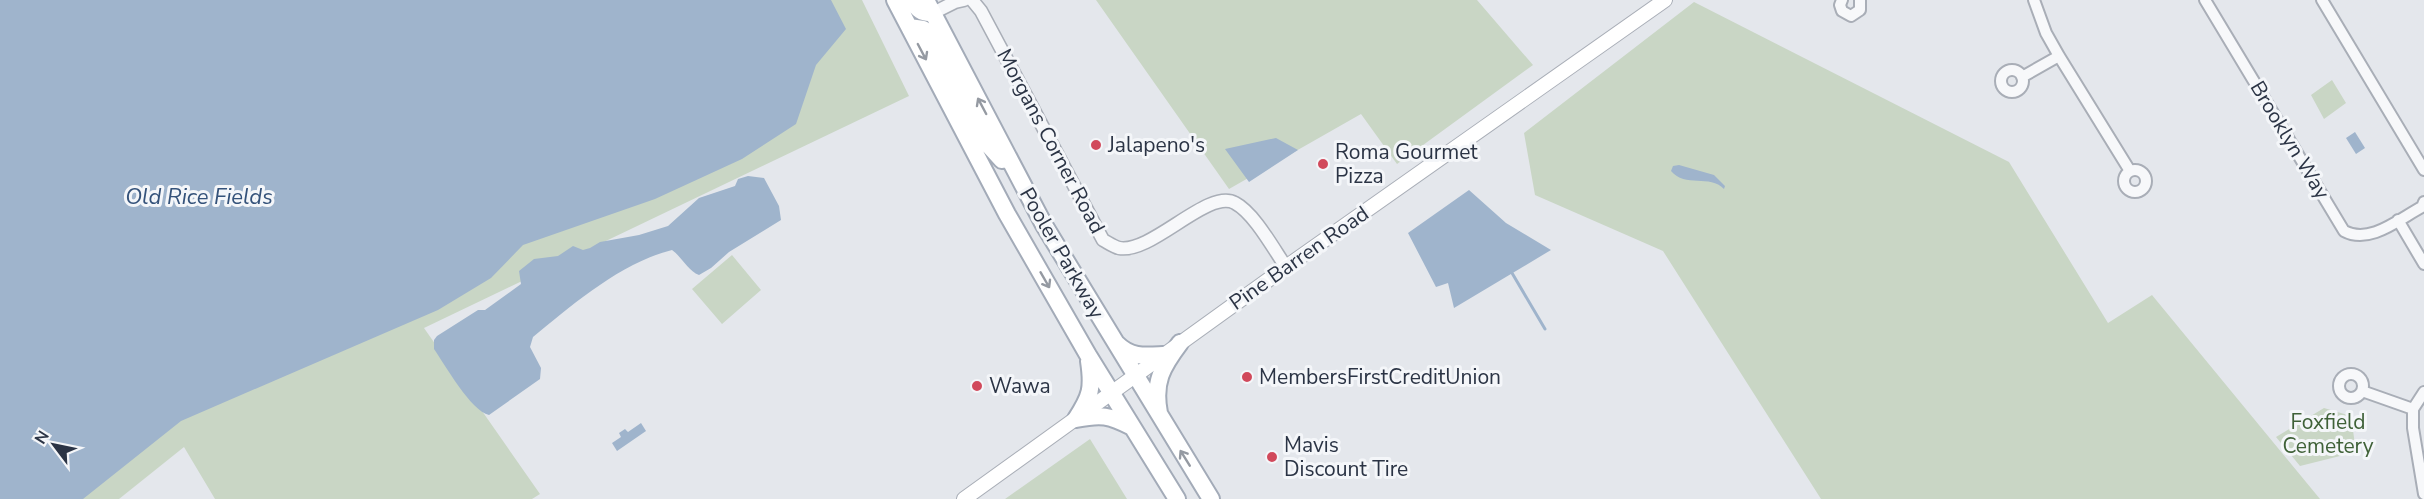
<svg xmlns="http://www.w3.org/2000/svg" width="2424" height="499" font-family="'Nunito Sans',sans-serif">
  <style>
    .green { fill: #c9d6c5 }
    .water { fill: #9fb4cc }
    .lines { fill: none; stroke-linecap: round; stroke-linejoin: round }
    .stream { stroke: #9fb4cc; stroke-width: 3 }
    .minor-casing { stroke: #a9aeb7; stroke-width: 14 }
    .tertiary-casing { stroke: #a9aeb7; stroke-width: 15 }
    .secondary-casing { stroke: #a9aeb7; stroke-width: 16 }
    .primary-casing { stroke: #a3abb8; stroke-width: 20 }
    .minor { stroke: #f7f8fa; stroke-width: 10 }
    .tertiary { stroke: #f7f8fa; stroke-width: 12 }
    .secondary { stroke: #fff; stroke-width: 14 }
    .primary { stroke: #fff; stroke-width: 16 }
    .oneway { stroke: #959aa2 }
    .poi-dot { fill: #d1495b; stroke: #f4f6f9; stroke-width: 2 }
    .labels { text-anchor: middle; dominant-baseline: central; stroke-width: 6; stroke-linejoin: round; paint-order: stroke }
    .street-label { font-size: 21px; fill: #2b3445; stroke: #f4f6f9 }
    .poi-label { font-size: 21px; fill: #2b3445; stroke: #f4f6f9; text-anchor: start }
    .park-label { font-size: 21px; fill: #3f6138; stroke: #f4f6f9 }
    .water-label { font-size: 22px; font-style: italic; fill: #34527a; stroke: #f4f6f9 }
  </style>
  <rect width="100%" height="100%" fill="#e4e7ec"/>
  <path class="green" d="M0 0H862L909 96 424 328 540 494 532 499H215L184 447 119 499H0Z
    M1096 0H1477L1533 65 1397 164 1361 114 1229 189Z
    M1694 2 2009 162 2108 323 2152 295 2320 499H1821L1663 251 1535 195 1524 133Z
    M2332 80 2346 103 2324 119 2311 95Z
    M732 255 761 290 722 324 692 289Z
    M2324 408 2351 416 2356 452 2300 466 2276 437Z
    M1090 439 1127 499H1005Z"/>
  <path class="water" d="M0 0H831L846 29 816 65 796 124 742 159 655 199 523 245 491 278 438 310 181 421 83 499H0Z
    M2355 132 2365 148 2356 154 2346 138Z
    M1276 138 1298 150 1249 182 1225 149Z
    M1679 165 1714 175 1725 186 1724 189C1710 174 1685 188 1671 171L1673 166Z
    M748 176 764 178 779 206 781 220 729 252 711 268 699 275C688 271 682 257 672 250 622 262 572 305 533 337L530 347 541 368 540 379 489 415C471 411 445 365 434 349V340L437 336 478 310H485L521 284 519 271 534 259 558 256 573 246 583 250 590 248 600 242 639 235 668 226 699 198 735 186 738 179Z
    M1469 190 1506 223 1551 250 1454 308 1448 283 1436 287 1408 233Z
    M641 423 646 431 617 451 612 443 621 437 619 433 625 429 628 432Z"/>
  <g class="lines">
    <path class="stream" d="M1512 273 1545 329"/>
    <defs>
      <path id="minor" d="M1842 0 1840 5 1842 11 1851 16 1860 10V0
        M2034 0 2046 33 2059 56 2130 171
        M2205 0 2344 231C2370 245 2399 219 2422 207L2424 202
        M2322 0 2424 170
        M2001 81a11 11 0 1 1 22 0a11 11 0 1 1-22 0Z
        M2022 77 2059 56
        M2124 181a11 11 0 1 1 22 0a11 11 0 1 1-22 0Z
        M2398 220 2424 264
        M2339 386a12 12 0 1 1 24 0a12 12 0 1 1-24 0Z
        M2362 391 2413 409
        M2424 392 2413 409V428L2424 494"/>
      <path id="tertiary" d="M972 0 981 11 1103 240C1107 242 1114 247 1119 248 1152 254 1208 188 1235 203 1254 213 1273 248 1286 267
        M933 13 955 2 964 0"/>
      <path id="secondary" d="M964 499 1286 267 1665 0"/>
      <path id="primary" d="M895 0 1007 214 1088 355 1177 499
        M912 0C917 10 922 14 933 13
        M926 0 1044 225 1211 499
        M909 27 923 29 929 33 982 138 1002 160
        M1117 344C1131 358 1145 356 1163 355
        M1159 413C1153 382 1162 367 1180 343
        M1076 419C1091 396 1093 388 1089 361
        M1076 419C1101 414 1109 415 1132 427"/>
    </defs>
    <use href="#minor" class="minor-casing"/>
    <use href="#tertiary" class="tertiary-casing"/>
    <use href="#secondary" class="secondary-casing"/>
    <use href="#primary" class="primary-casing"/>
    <use href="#minor" class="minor"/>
    <use href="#tertiary" class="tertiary"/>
    <use href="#secondary" class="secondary"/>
    <use href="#primary" class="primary"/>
  </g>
  <defs><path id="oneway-shaft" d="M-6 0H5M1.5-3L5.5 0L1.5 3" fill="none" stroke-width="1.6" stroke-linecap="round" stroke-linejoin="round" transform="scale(1.5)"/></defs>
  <g class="oneway">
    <use href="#oneway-shaft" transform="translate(922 52) rotate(62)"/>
    <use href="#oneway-shaft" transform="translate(982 106) rotate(-118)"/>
    <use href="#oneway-shaft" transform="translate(1045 280) rotate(60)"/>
    <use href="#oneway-shaft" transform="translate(1185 458) rotate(-122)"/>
  </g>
  <g class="poi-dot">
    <circle cx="1096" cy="145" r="6"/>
    <circle cx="1323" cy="164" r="6"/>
    <circle cx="1247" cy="377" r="6"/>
    <circle cx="977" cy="386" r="6"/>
    <circle cx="1272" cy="457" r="6"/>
  </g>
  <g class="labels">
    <g class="street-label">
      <text transform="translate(2290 140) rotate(59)">Brooklyn Way</text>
      <text transform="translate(1051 141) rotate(62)">Morgans Corner Road</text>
      <text transform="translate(1062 253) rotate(60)">Pooler Parkway</text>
      <text transform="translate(1299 258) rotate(-35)">Pine Barren Road</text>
    </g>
    <g class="poi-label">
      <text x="1108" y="145">Jalapeno's</text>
      <text x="1335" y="152">Roma Gourmet<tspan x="1335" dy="24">Pizza</tspan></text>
      <text x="1259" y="377">MembersFirstCreditUnion</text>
      <text x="989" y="386">Wawa</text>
      <text x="1284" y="445">Mavis<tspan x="1284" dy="24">Discount Tire</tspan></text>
    </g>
    <g class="park-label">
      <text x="2328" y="422">Foxfield<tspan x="2328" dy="24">Cemetery</tspan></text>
    </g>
    <g class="water-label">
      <text x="199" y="197">Old Rice Fields</text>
    </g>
  </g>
  <g transform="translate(54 445) rotate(302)" stroke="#f4f6f9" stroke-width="4.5" paint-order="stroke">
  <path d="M0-4.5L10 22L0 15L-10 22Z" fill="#2b3445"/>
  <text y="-9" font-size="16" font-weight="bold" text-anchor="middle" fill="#2b3445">N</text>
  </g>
</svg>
